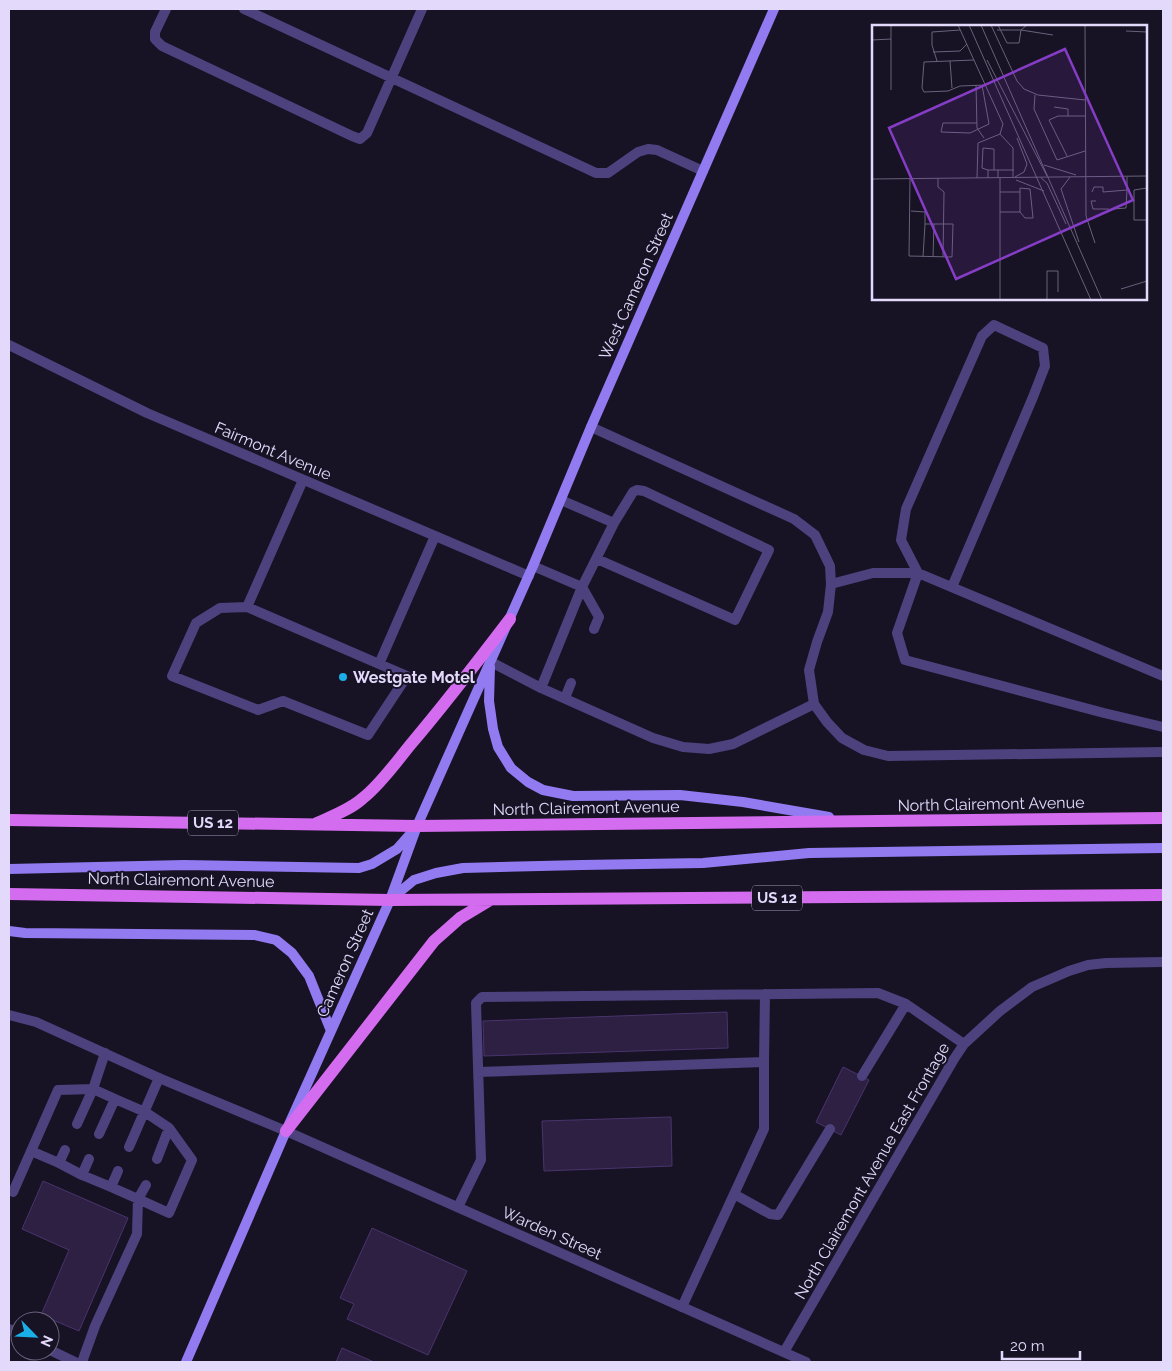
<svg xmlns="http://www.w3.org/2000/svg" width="1172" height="1371" font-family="Raleway,sans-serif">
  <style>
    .building { fill: #2d2043; stroke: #49346d }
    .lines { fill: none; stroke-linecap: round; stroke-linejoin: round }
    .service { stroke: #4e427e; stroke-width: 10 }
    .minor { stroke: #4e427e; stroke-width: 10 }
    .secondary { stroke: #927bf1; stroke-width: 10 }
    .primary { stroke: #d46cef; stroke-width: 12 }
    .poi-dot { fill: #1aafe6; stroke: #181225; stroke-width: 2 }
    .labels { text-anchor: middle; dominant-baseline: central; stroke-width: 4; stroke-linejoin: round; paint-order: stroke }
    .shield { fill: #181225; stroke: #a69dbb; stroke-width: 1 }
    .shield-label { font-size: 15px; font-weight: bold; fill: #e3d9fb }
    .street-label { font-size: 16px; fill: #e3d9fb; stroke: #181225 }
    .poi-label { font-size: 16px; font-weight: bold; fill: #e3d9fb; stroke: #181225; text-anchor: start }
    .inset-road { fill: none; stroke: #69627b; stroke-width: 1 }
    .view { fill: #853dc5; fill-opacity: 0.15; stroke: #853dc5; stroke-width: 2.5 }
    .inset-edge { fill: none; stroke: #e3d9fb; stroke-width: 2.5 }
  </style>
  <rect width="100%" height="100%" fill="#181225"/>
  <path class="building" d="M727 1012 728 1048 484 1056 483 1021Z
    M843 1067 869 1080 841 1135 816 1122Z
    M671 1117 672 1166 544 1171 542 1121Z
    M43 1181 128 1218 79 1331 41 1315 69 1250 22 1229Z
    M372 1228 467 1271 428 1355 347 1319 354 1304 340 1298Z
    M342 1348 374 1362H336Z"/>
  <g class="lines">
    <path class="service" d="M166 9 155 32V39L162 46 352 136 360 139 367 133 422 9
      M244 9 596 173H608L638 152 648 149 657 150 703 171
      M597 559 735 620 769 550 644 491 637 490 633 492 614 523
      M533 566 582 587 614 523 561 500
      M831 584 873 573H918L1163 676
      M582 587 599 617 594 629
      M952 587 1033 397 1045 366 1043 348 994 325 982 336 906 509 901 540 918 573 897 633 905 660 1104 713 1163 727
      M247 607 407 676 368 735 283 701 258 710 172 676 196 623 220 608Z
      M247 607 303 480
      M491 662 541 688 653 738 683 747 709 749 733 744 814 704
      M379 664 435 536
      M541 688 582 587
      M565 698 571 683
      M764 1062 765 994
      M478 1072 764 1062V1129L682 1307
      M862 1076 906 1004
      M115 1099 145 1112 169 1128 157 1159
      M77 1124 93 1089 105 1053
      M129 1147 159 1078
      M65 1150 59 1163 82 1175
      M31 1151 59 1163
      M89 1159 82 1175 111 1187
      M118 1171 111 1187 138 1199 146 1185
      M13 1192 58 1090 93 1089 115 1099 99 1134
      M734 1194 770 1214 778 1215 830 1129
      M458 1207 481 1160 476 1003 482 997 878 993 906 1004 964 1044
      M9 1329 20 1335
      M50 1350 75 1362
      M784 1352 954 1059 964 1044 1000 1011 1032 987 1069 971 1088 965 1106 963 1163 962
      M82 1362 95 1326 137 1234 138 1199 169 1213 192 1160 169 1128"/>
    <path class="minor" d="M9 345 147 413 529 576
      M591 427 794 519 815 535 830 566 831 584 828 612 817 642 809 670 814 704 827 722 842 738 864 750 888 756 1163 752
      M9 1015 36 1022 159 1078 286 1131 806 1362"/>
    <path class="secondary" d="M490 667 489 701 493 729 498 747 511 768 528 782 543 790 573 796 680 795 743 802 829 817
      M9 869 184 865 359 868 372 864 397 849 412 832
      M391 899 414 880 436 873 463 868 582 865 703 863 809 853 1163 848
      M9 931 25 933 255 935 276 940 292 953 309 976 331 1031
      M186 1362 286 1131 390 900 417 826 533 566 591 427 774 9"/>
    <path class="primary" d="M9 820 417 826 1163 818
      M317 823C332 816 350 810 363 798 380 785 397 761 411 744 445 704 478 661 510 619
      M9 894 390 900 1163 895
      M286 1131 434 941 460 918 490 900"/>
  </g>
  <circle class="poi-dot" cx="343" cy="677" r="5"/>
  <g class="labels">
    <g class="shield">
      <rect x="188" y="810.5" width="50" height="25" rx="4"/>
      <rect x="752" y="885.5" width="50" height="25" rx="4"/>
    </g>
    <g class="shield-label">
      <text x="213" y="823">US 12</text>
      <text x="777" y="898">US 12</text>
    </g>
    <g class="street-label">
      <text transform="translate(636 286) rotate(-66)">West Cameron Street</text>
      <text transform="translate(273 451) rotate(23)">Fairmont Avenue</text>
      <text transform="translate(991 804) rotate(-1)">North Clairemont Avenue</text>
      <text transform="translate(586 808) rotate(-1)">North Clairemont Avenue</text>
      <text transform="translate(181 880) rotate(1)">North Clairemont Avenue</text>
      <text transform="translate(345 963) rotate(-66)">Cameron Street</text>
      <text transform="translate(872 1171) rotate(-60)">North Clairemont Avenue East Frontage</text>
      <text transform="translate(552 1233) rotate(24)">Warden Street</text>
    </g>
    <g class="poi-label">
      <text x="353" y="677">Westgate Motel</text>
    </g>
  </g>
  <g transform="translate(872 25)">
    <rect width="275" height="275" fill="#181225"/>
    <path class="inset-road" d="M19 0V65M86 0 131 99 128 109 106 118 105 153M97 0 219 275M109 0 230 275M119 0 145 56 152 64 166 70 213 75M126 0 135 18H147L149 5 181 10M213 0 214 191 223 218M125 5H149L155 0M254 6 275 7M0 15 19 14M61 27 88 26 95 19M102 35 52 37 50 63 52 67 76 66 88 61 114 60M115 35 175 151M65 36 60 20V7L88 5M78 36 80 63M104 60 105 103 112 113M163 70 162 84 185 135 213 126M182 82 196 84V91M105 98H71L69 107 98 108 117 99 110 60M128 109 141 123V153M195 131 177 95 186 91H213M172 140 204 150M116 145 110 143 111 123 122 124V145M126 145H142M143 152 152 147 155 139 145 113M198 152 189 164 207 217M66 153V162L72 167 71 232M116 153V145H126V153M128 153V275M169 153 175 158 194 199M0 154 275 151M38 154 37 231 80 232 81 199H53V187L39 186M144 155 172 166M148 163 158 164 161 193H153L148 187ZM275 163 262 165V195H275M128 167H148M220 167 222 162H231V167L255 165V152M224 176H219L221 184H237M241 184 254 183 255 165H258M128 187H148M51 232 53 199M61 232 62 199M249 264 275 256M175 275V246H186V267"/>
    <path class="view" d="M193 24 261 175 84 254 17 103Z"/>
    <rect width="275" height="275" class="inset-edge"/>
  </g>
  <rect width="1172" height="1371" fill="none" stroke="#e3d9fb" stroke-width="20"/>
  <g transform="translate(35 1336) rotate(114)"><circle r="24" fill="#181225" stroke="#69627b"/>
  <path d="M0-4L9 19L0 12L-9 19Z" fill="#1aafe6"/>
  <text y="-8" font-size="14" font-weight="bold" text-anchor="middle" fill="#e3d9fb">N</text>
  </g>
  <path d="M1002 1351v8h78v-8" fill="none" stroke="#e3d9fb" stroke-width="2.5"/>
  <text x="1010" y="1351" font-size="15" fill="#e3d9fb" stroke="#181225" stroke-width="4" paint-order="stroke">20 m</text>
</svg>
